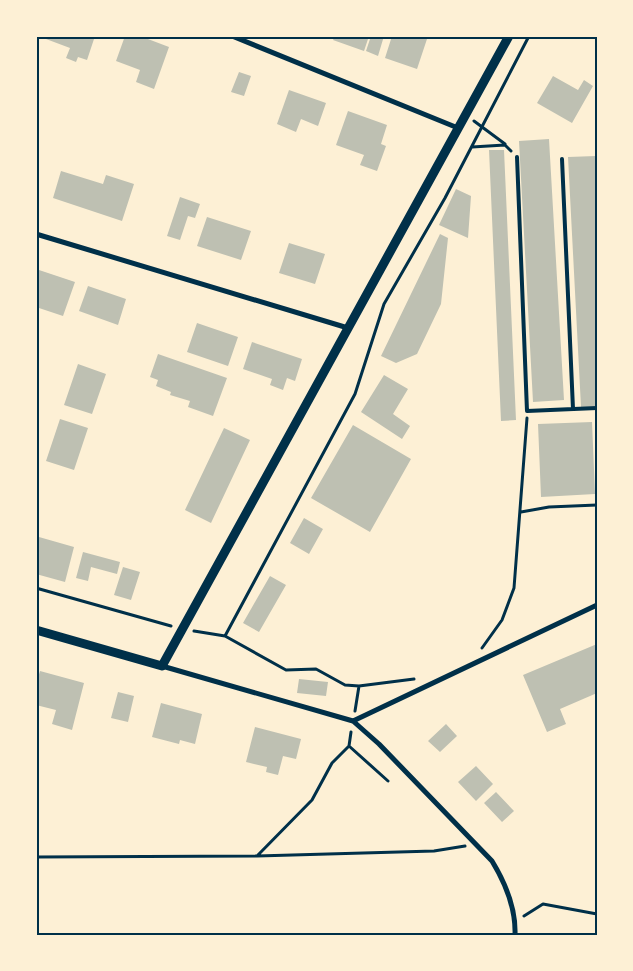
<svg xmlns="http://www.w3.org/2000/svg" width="633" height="971" font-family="Overpass,sans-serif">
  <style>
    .building { fill: #bec0b2 }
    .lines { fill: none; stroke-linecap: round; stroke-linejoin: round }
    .path { stroke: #003049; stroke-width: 3 }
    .service { stroke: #003049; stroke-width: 4 }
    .minor { stroke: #003049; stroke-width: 5 }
    .tertiary { stroke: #003049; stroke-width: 9 }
    .neatline { fill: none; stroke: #003049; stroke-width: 2 }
  </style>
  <rect width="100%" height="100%" fill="#fdf0d5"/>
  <path class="building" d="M38 36H95L87 60 78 57 76 62 66 58 70 48Z
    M125 36H140L169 47 154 89 136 82 140 70 116 61Z
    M335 36H369L364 51 333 40Z
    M371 36H384L378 56 366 51Z
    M392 36H428L417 69 385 58Z
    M239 72 251 76 244 96 231 92Z
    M553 76 578 90 584 80 593 86 572 123 537 103Z
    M289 90 326 103 318 126 301 119 296 132 277 124Z
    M348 111 387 125 381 144 386 146 377 171 360 165 364 155 336 145Z
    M549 139 564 400 533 402 519 141Z
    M489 150H504L516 420 501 421Z
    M596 156 597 407H581L568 157Z
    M61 171 103 184 106 175 134 184 122 221 53 198Z
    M456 189 471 196 468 238 439 225Z
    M180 197 200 204 195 218 188 216 180 240 167 236Z
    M207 217 251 231 241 260 197 246Z
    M440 234 448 238 441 304 417 354 396 363 381 356Z
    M289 243 325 254 315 284 279 273Z
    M36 269 75 282 63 316 36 307Z
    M88 286 126 299 118 325 79 311Z
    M197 323 238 337 228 366 187 352Z
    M252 342 302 359 295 381 287 378 283 390 270 385 272 379 243 369Z
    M158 354 227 378 213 416 188 407 190 401 170 395 171 392 156 386 158 380 150 377Z
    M78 364 106 374 92 414 64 405Z
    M384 375 408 389 393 414 410 426 402 439 361 412Z
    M60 419 88 428 74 470 46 461Z
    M592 422 595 494 541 497 538 424Z
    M353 425 411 459 370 532 311 498Z
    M224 428 250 440 211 523 185 510Z
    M304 518 323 529 309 554 290 543Z
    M39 537 74 547 65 582 36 574V547Z
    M83 552 120 562 117 574 91 567 88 581 76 578Z
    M123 567 140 572 131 600 114 595Z
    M270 576 286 585 259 632 243 623Z
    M597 644V693L560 709 566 724 547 732 523 675Z
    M40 671 84 683 72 730 52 724 56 710 36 705V684Z
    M299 679 328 682 326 696 297 693Z
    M118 692 134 696 128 722 111 718Z
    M161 703 202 714 195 744 180 740 179 744 152 737Z
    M446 724 457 736 440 752 428 741Z
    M255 727 301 739 296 759 283 756 278 775 266 772 267 767 246 762Z
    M476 766 493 784 476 801 458 782Z
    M496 792 514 811 502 822 484 803Z"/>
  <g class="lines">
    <path class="path" d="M474 121 505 144
      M472 147 505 145 511 151
      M521 512 549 507 597 505
      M36 588 171 626
      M194 631 225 636 286 670 316 669 345 685 359 686 414 679
      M225 636 355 394 384 304 445 198 529 36
      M482 648 502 620 514 588 527 418
      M355 711 359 686
      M351 732 349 746 388 781
      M257 856 312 800 332 763 349 746
      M36 857 257 856 434 851 465 846
      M524 916 543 904 597 914"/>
    <path class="service" d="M517 157 527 411 597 408
      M562 159 573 409"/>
    <path class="minor" d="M232 36 458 128
      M36 234 348 328
      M162 666 353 721 379 744 492 861C506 884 516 908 515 935
      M353 721 597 605"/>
    <path class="tertiary" d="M36 630 162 666 509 36"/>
  </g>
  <rect width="633" height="971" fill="none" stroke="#fdf0d5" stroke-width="75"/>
  <rect x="38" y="38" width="558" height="896" class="neatline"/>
</svg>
